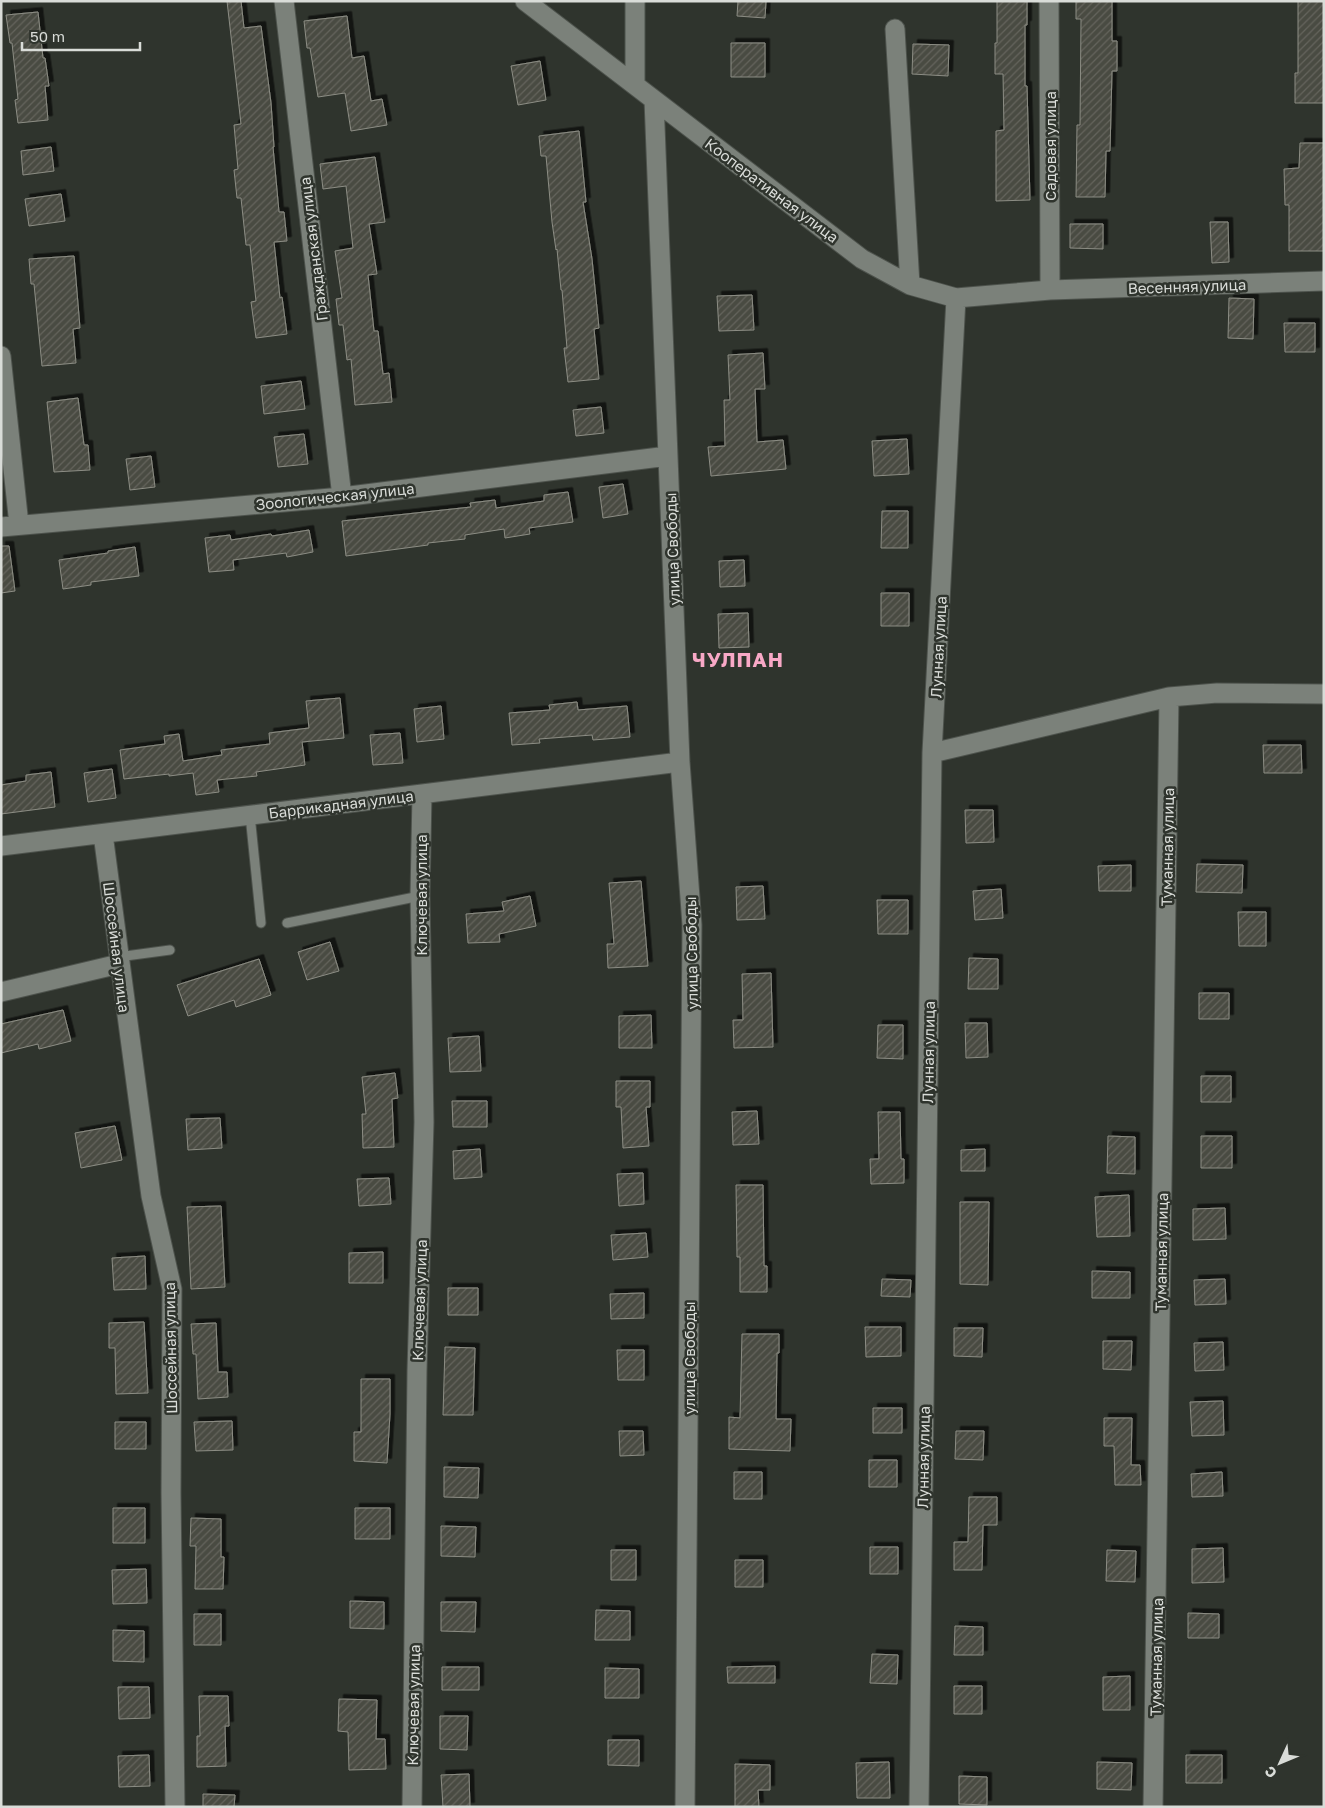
<svg xmlns="http://www.w3.org/2000/svg" width="1325" height="1808" font-family="'Golos Text',sans-serif">
  <style>
    .building { fill: url(#building-hatch); stroke: #8c8d84; filter: url(#shadow) }
    .lines { fill: none; stroke-linecap: round; stroke-linejoin: round }
    .lane-casing { stroke: #4d524c; stroke-width: 11 }
    .street-casing { stroke: #4d524c; stroke-width: 21 }
    .lane { stroke: #7b817a; stroke-width: 9 }
    .street { stroke: #7b817a; stroke-width: 19 }
    .labels { text-anchor: middle; dominant-baseline: central; stroke-width: 5; stroke-linejoin: round; paint-order: stroke }
    .street-label { font-size: 15px; fill: #d9dcd8; stroke: #2f342d }
    .district-label { font-size: 20px; font-weight: bold; letter-spacing: 1px; fill: #f8a8c6; stroke: #2f342d }
  </style>
  <defs>
    <pattern id="building-hatch" width="6" height="6" patternUnits="userSpaceOnUse" patternTransform="scale(1.25)"><rect width="6" height="6" fill="#4a4b42"/><path d="M-1 1l2-2M0 6l6-6M5 7l2-2" fill="none" stroke="#64645d"/></pattern>
    <filter id="shadow"><feDropShadow dx="4.5" dy="-4.5" stdDeviation="0" flood-color="#0009"/></filter>
  </defs>
  <rect width="100%" height="100%" fill="#2f342d"/>
  <path class="building" d="M227 1H241L244 28 261 26 271 103 274 147H273L279 212H284L287 241 274 242 280 298 282 297 287 334 256 338 251 302 256 301 250 245H246L241 198H237L234 170 238 169 234 125 241 124Z
    M738 1H766L765 18 737 16Z
    M997 1H1027V25H1025V86H1027L1030 200 996 201V131L1004 130 1003 74H995V43H997Z
    M1076 1H1112V41H1117V71H1112L1110 151H1106L1105 197H1076L1077 125H1080L1081 19H1076Z
    M1298 1H1324V103H1295V73H1298Z
    M38 12 43 58H45L49 86H45L48 120 18 123 15 100 18 99 12 43H10L6 15Z
    M347 16 352 58 364 56 371 101 382 99 387 125 351 131 345 93 318 97 310 48H307L304 21Z
    M731 43H765V77H731Z
    M913 44 949 45 948 76 912 74Z
    M540 61 546 100 518 105 511 66Z
    M579 131 586 202H583L592 259 599 328 594 329 599 379 568 382 564 348H567L562 290H561L557 249 556 250 552 222 546 156H541L539 136Z
    M1300 143H1324V251H1289V205H1285L1284 169 1299 168Z
    M51 147 54 171 23 175 21 151Z
    M375 157 385 222 369 224 377 274 368 275 374 331H378L383 374 389 373 392 402 355 405 351 359 347 360 343 325H339L336 299 342 298 335 251 353 248 346 186 323 189 320 164Z
    M61 194 65 221 29 226 25 199Z
    M1210 222H1228L1229 262 1212 263Z
    M1070 224H1103V249L1070 248Z
    M74 256 80 328 73 329 76 363 42 366 34 284H31L29 259Z
    M752 295 754 330 719 331 717 296Z
    M1229 298 1254 299 1253 339 1228 338Z
    M1284 323H1315V352H1285Z
    M763 353 765 389H755L757 442 783 440 786 469 711 476 708 447 725 446 724 400H730L728 355Z
    M301 381 305 409 264 414 261 386Z
    M78 398 84 445H88L90 470 54 472 47 402Z
    M601 407 604 433 576 436 573 410Z
    M304 434 308 464 278 467 274 437Z
    M907 439 909 474 874 476 872 441Z
    M151 456 155 487 130 490 126 459Z
    M623 484 628 514 603 518 599 487Z
    M568 492 573 522 529 528 530 534 505 538 504 529 465 535V539L428 543V545L346 556 342 521 471 507 470 503 495 500 496 508 544 501V495Z
    M882 511H908V548H881Z
    M309 530 313 552 287 557 286 553 233 560 234 570 209 572 205 538 230 535 231 540 271 534 272 536Z
    M1 546H9L15 591 1 593Z
    M135 547 139 576 91 582V585L63 589 59 560 108 553V551Z
    M744 560 745 586 720 587 719 561Z
    M881 593H909V626H881Z
    M748 613 749 647 719 648 718 614Z
    M340 698 344 738 302 742 305 765 256 772 257 776 217 780 219 792 196 795 193 773 169 776V774L124 779 120 750 165 744 164 736 179 734 183 761 222 755 221 750 270 744 269 733 309 728 306 701Z
    M577 702 578 710 627 706 630 737 593 740 592 735 539 739 540 743 512 745 509 713 550 710 549 705Z
    M441 706 444 739 417 742 414 709Z
    M400 733 403 763 373 765 370 735Z
    M1263 745H1301L1302 773H1264Z
    M112 769 116 798 88 802 84 773Z
    M51 772 55 807 1 814V785L26 781V775Z
    M965 810H993L994 842 966 843Z
    M1197 864 1243 865 1242 893 1196 892Z
    M1131 865V891H1099L1098 866Z
    M641 881 648 966 608 968 607 944H614L609 883Z
    M763 886 765 919 737 920 736 887Z
    M1001 889 1003 918 975 920 973 891Z
    M530 896 536 926 499 934 500 942 468 943 466 914 504 911 502 902Z
    M877 900H908V934H878Z
    M1238 912H1266V946H1239Z
    M330 942 339 971 307 980 298 952Z
    M969 958 998 959V989H968Z
    M259 959 271 995 236 1007 234 1000 188 1016 177 985Z
    M771 973 773 1047 734 1048 733 1020H743L742 974Z
    M1199 993H1229V1019H1199Z
    M63 1010 71 1041 39 1049 38 1044 1 1053V1024Z
    M651 1015 652 1048H619V1016Z
    M965 1023H987L988 1057 966 1058Z
    M878 1025H903V1059L877 1058Z
    M479 1036 481 1071 450 1072 448 1038Z
    M395 1073 398 1098 392 1099 394 1147 363 1148 362 1114H366L362 1077Z
    M1201 1076H1231V1102H1201Z
    M616 1081H650V1107H646L649 1146 623 1148 621 1107H616Z
    M452 1101H487V1127H453Z
    M757 1111 759 1144 733 1145 732 1112Z
    M878 1112H900L901 1159H904V1183L871 1184 870 1159H879Z
    M220 1118 222 1148 188 1150 186 1119Z
    M115 1126 122 1160 81 1168 75 1133Z
    M1108 1136 1135 1137V1174L1107 1173Z
    M1201 1136H1232V1168H1201Z
    M480 1149 482 1177 454 1179 453 1151Z
    M985 1149V1171H961V1150Z
    M643 1173 644 1204 619 1206 617 1174Z
    M389 1178 391 1204 359 1206 357 1179Z
    M736 1185H763L764 1266H767V1292H740V1257H737Z
    M1129 1195 1130 1236 1097 1237 1095 1197Z
    M960 1202H989L988 1285 960 1284Z
    M221 1206 225 1287 191 1289 187 1207Z
    M1225 1208 1226 1239 1193 1240V1209Z
    M646 1233 648 1257 613 1260 611 1235Z
    M383 1252V1283H349V1253Z
    M145 1256 146 1289 114 1290 112 1258Z
    M1092 1271 1130 1272V1298H1092Z
    M882 1279 911 1280 910 1297 881 1296Z
    M1225 1279 1226 1304 1195 1305 1194 1280Z
    M448 1288H478V1315H448Z
    M644 1293V1318L611 1319 610 1294Z
    M144 1322 148 1393 116 1394 115 1348H109V1323Z
    M216 1323 218 1372H227L228 1397 198 1399 196 1354H193L191 1324Z
    M865 1327H901V1356L866 1357Z
    M954 1328H983L982 1357 954 1356Z
    M742 1334H779V1353H777L776 1419H791L790 1451 729 1449V1417L740 1418Z
    M1103 1341H1132L1131 1370 1103 1369Z
    M1223 1342 1224 1370 1195 1371 1194 1343Z
    M445 1347 475 1348 473 1415H443Z
    M617 1350H644V1380H618Z
    M361 1379H390V1414L387 1463 354 1461V1432H361Z
    M1223 1401 1224 1435 1192 1436 1190 1402Z
    M873 1408H902V1433H873Z
    M1104 1418H1132L1131 1465H1140L1141 1485H1115L1114 1446H1104Z
    M232 1421 233 1450 196 1451 194 1422Z
    M115 1422H146V1449H115Z
    M619 1431H643L644 1455 620 1456Z
    M956 1431H984L983 1460 955 1459Z
    M869 1460H897V1487H869Z
    M444 1467 479 1468 478 1498 444 1497Z
    M734 1472H762V1499H734Z
    M1222 1472 1223 1496 1192 1497 1191 1474Z
    M969 1497H997V1525H983L982 1570H954V1542H968Z
    M113 1508H145V1543H113Z
    M355 1508H390V1539H355Z
    M191 1518 221 1519V1557H224L223 1589H195L196 1546H190Z
    M441 1526 476 1527 475 1557 441 1556Z
    M870 1547H898V1574H870Z
    M1223 1548 1224 1582 1192 1583V1549Z
    M611 1550H636V1580H611Z
    M1107 1550 1136 1551 1135 1582 1106 1581Z
    M735 1560H763V1587H735Z
    M146 1569 147 1603 113 1604 112 1570Z
    M350 1601 384 1602V1629L350 1628Z
    M441 1602H476L475 1632 441 1631Z
    M596 1610 630 1611V1640H595Z
    M1188 1613 1219 1614V1638H1188Z
    M194 1614H221V1645H194Z
    M955 1626 983 1627V1655H954Z
    M113 1630 144 1631V1662L113 1661Z
    M872 1654 898 1655 897 1684 870 1683Z
    M775 1666V1683H728L727 1667Z
    M442 1667H479V1690H442Z
    M605 1668 639 1669V1698H605Z
    M1130 1676V1710H1103V1677Z
    M954 1686H982V1714H954Z
    M118 1687H149L150 1718 119 1719Z
    M199 1696H228L229 1726H225L226 1766 197 1767V1736H200Z
    M339 1699 377 1700 376 1739H385L386 1769 349 1770 348 1732 338 1731Z
    M440 1716H468L467 1750 440 1749Z
    M608 1740H639V1766L608 1765Z
    M149 1755 150 1786 119 1787 118 1756Z
    M1186 1755H1222V1783H1186Z
    M889 1762 890 1798H857L856 1763Z
    M1097 1762 1132 1763 1131 1790 1097 1789Z
    M735 1764 770 1765V1790H758L759 1807H735Z
    M469 1774 470 1807H443L441 1775Z
    M959 1776 987 1777V1805L959 1804Z
    M203 1794 235 1795 234 1807H203Z"/>
  <g class="lines">
    <defs>
      <path id="lane" d="M250 815 261 923
        M287 923 420 896
        M118 957 170 950"/>
      <path id="street" d="M284 1 342 497
        M525 1 862 259 910 285 956 298 1050 290 1324 281
        M1049 1 1050 290
        M895 29 910 285
        M635 85V1
        M654 100 680 762 692 925 685 1807
        M1 356 19 525
        M1 527 342 497 668 456
        M932 753 1169 697 1217 693 1324 694
        M103 834 151 1196 172 1289 171 1493 175 1807
        M1 846 680 762
        M1 992 119 964
        M412 1807 417 1371 424 1122 420 896 422 794
        M919 1807 932 753 956 298
        M1153 1807 1169 697"/>
    </defs>
    <use href="#lane" class="lane-casing"/>
    <use href="#street" class="street-casing"/>
    <use href="#lane" class="lane"/>
    <use href="#street" class="street"/>
  </g>
  <g class="labels">
    <g class="street-label">
      <text transform="translate(1050 146) rotate(-90)">Садовая улица</text>
      <text transform="translate(772 190) rotate(37)">Кооперативная улица</text>
      <text transform="translate(313 249) rotate(-97)">Гражданская улица</text>
      <text transform="translate(1187 286) rotate(-2)">Весенняя улица</text>
      <text transform="translate(335 496) rotate(-6)">Зоологическая улица</text>
      <text transform="translate(672 549) rotate(-92)">улица Свободы</text>
      <text transform="translate(938 647) rotate(-87)">Лунная улица</text>
      <text transform="translate(341 804) rotate(-7)">Баррикадная улица</text>
      <text transform="translate(1167 847) rotate(-89)">Туманная улица</text>
      <text transform="translate(421 895) rotate(-90)">Ключевая улица</text>
      <text transform="translate(117 947) rotate(83)">Шоссейная улица</text>
      <text transform="translate(691 953) rotate(-91)">улица Свободы</text>
      <text transform="translate(928 1052) rotate(-89)">Лунная улица</text>
      <text transform="translate(1161 1252) rotate(-89)">Туманная улица</text>
      <text transform="translate(419 1300) rotate(-88)">Ключевая улица</text>
      <text transform="translate(170 1348) rotate(-91)">Шоссейная улица</text>
      <text transform="translate(689 1358) rotate(-90)">улица Свободы</text>
      <text transform="translate(923 1457) rotate(-89)">Лунная улица</text>
      <text transform="translate(1156 1657) rotate(-89)">Туманная улица</text>
      <text transform="translate(413 1705) rotate(-89)">Ключевая улица</text>
    </g>
    <g class="district-label">
      <text x="738" y="659">ЧУЛПАН</text>
    </g>
  </g>
  <rect width="1325" height="1808" fill="none" stroke="#d9dcd8" stroke-width="5"/>
  <g transform="translate(1280 1763) rotate(226)" stroke="#2f342d" stroke-width="4" paint-order="stroke">
  <path d="M0-4L9 19L0 12L-9 19Z" fill="#d9dcd8"/>
  <text y="-8" font-size="14" font-weight="bold" text-anchor="middle" fill="#d9dcd8">С</text>
  </g>
  <path d="M22 42v8h118v-8" fill="none" stroke="#d9dcd8" stroke-width="2.5"/>
  <text x="30" y="42" font-size="15" fill="#d9dcd8" stroke="#2f342d" stroke-width="4" paint-order="stroke">50 m</text>
</svg>
